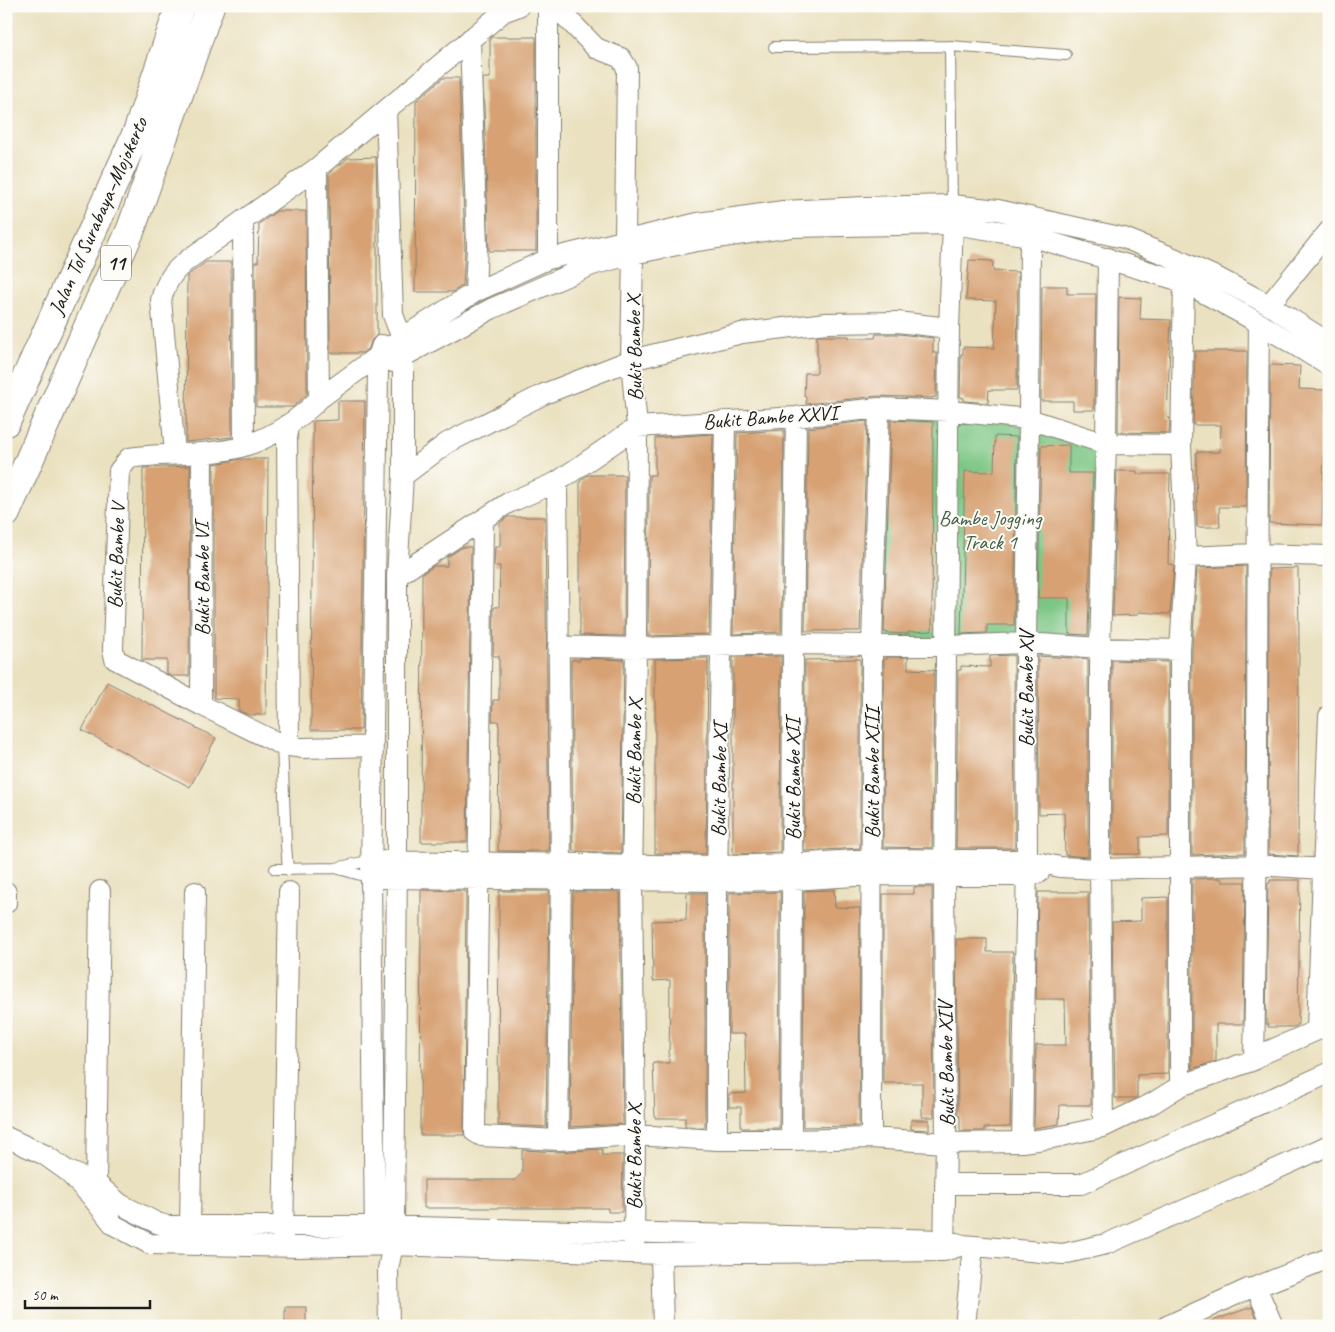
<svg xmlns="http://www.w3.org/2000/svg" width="1335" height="1332" font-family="Caveat,sans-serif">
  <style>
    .green { fill: #7cc684; stroke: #4c7150 }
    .building { fill: #d7a173 }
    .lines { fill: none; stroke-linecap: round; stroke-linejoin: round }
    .service-casing { stroke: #837e6e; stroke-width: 12 }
    .minor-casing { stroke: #837e6e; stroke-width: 22 }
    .motorway-casing { stroke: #837e6e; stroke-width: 30 }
    .service { stroke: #fff; stroke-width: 10 }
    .minor { stroke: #fff; stroke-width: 20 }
    .motorway { stroke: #fff; stroke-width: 28 }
    .labels { text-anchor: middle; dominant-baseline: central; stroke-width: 4; stroke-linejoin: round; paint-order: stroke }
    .shield { fill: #fdfcf7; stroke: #605f5e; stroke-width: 1 }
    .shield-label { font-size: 20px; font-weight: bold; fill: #1c1c1c }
    .street-label { font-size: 21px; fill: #1c1c1c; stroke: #fdfcf7 }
    .park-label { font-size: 21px; fill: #426046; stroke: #fdfcf7 }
  </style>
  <rect width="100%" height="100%" fill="#fdfcf7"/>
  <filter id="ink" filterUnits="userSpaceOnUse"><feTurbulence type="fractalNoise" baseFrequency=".02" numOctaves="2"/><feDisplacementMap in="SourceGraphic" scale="10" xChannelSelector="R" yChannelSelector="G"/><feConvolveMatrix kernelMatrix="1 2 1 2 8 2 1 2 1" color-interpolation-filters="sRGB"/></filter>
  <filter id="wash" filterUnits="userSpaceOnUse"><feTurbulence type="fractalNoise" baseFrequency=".0096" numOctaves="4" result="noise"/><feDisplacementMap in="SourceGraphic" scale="20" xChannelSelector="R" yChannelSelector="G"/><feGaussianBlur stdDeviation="1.12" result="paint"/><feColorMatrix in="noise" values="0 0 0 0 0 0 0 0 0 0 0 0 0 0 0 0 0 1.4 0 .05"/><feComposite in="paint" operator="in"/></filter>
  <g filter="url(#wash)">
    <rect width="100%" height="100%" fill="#eae1c0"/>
    <path class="green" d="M879 408 950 411 1106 444 1100 648 872 644Z"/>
    <g id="blocks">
      <path class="building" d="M492 37H536V251H489L483 78H490V38Z
        M443 78H459L465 247 463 285 453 292H415L416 101Z
        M376 157 377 206V335L371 341 369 348 362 353H330L329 174 348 158Z
        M277 211H306L307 394 293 407H256L255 262H258L259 224Z
        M969 260 993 261V271L1018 272 1017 390H989L988 403 964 401V398L960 397 961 354H963V347L994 348 996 301 966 300Z
        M206 262H231L232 437 186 442 187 276Z
        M1042 286H1067V294H1096L1094 410H1073V401H1041Z
        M1119 297 1141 298 1140 319 1171 320 1167 418H1170L1169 433 1118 432Z
        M876 334H899L933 338V353H937L936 397H933V398L878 396 806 404V396H804L805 373H817V336H849V338H875Z
        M1195 351H1247L1246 507H1219L1220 527H1197L1196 452H1220L1221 425H1193Z
        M1270 365 1300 366 1299 389 1326 390 1322 525 1269 523Z
        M338 401H365L361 730H311L313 421 338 420Z
        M891 420 933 422 932 631 908 632V634L886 633V632H884Z
        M867 421 860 631H805L808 428Z
        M784 430 781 632 733 634 737 433Z
        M713 434 709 634 648 636 649 475H655V438Z
        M995 436 1017 437 1014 625H987V633L961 634 965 471 994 472Z
        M1069 445V473H1093L1088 635 1069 634V598H1038L1041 446Z
        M242 459H268L266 715H249L239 711V699L214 698V464Z
        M190 466 189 676H171L167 674V660H142L143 468Z
        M1117 471H1137V474H1170L1168 564 1174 565 1170 614 1138 612V615L1113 616Z
        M588 475H625L624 636 580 635V481Z
        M508 517H545L549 851H498L499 727 498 721H492L493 700H499V656H493L494 607H499L500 566H494L495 547H500V523Z
        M463 547H471L467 842H421L422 574 434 566H447V557Z
        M1246 566 1245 853 1192 855V650L1197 568Z
        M1298 568 1299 637 1298 856 1268 854 1269 569Z
        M1014 655 1015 848H956L958 670H961V666L990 667V656Z
        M781 656 780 852 733 854V657Z
        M1038 656 1088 659V857L1065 855 1064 813 1039 814Z
        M887 657H908V669L934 670 932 848 883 847 884 659H887Z
        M580 658 624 660 621 853 573 851 571 660H580Z
        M708 658 706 854 655 853V659Z
        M860 659V848L804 851 805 660Z
        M1112 660 1168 662V836L1140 837V854H1112Z
        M107 682 216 738 190 787 82 730Z
        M1219 878V879H1222V882H1245L1243 1024H1216V1061L1192 1069V879Z
        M1270 880H1300L1298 1025 1294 1027H1268V1024H1266L1268 883H1270Z
        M914 887H932L934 1117H922V1083H883V894H914Z
        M421 890 466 891 464 1135H420Z
        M834 890 835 907 860 908 859 1126 803 1127 804 891Z
        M499 891H549L546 1127 498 1125Z
        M573 892H620L623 1124 570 1127Z
        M780 892 779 1128H741V1107H729V1094L746 1093 745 1034H729V893Z
        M1038 892H1088L1091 1105H1060L1059 1124 1034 1128 1036 1045H1066L1065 999H1036Z
        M687 893H705V1127L685 1126V1118H655L653 1063H669L670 980 653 981 652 921 686 920Z
        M1168 897V1074L1137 1075V1098H1115L1112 922 1141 921V898Z
        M956 939H987V952H1013L1010 1127 984 1128V1131H960V1116H958Z
        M911 1120H929V1130L911 1129Z
        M602 1149V1155H623L622 1212H608V1208H424V1180H515L522 1173V1150L558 1152Z
        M285 1307H306V1326H285Z
        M1252 1307 1260 1326H1204L1203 1324Z"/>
    </g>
  </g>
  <g filter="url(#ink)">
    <use href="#blocks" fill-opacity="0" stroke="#837e6e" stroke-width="1"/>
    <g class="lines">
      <defs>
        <path id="service" d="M950 46 1066 55
          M774 47 950 46 952 209
          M282 745 286 845 288 870
          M275 869 336 868 372 860
          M339 869 371 878"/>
        <path id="minor" d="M549 6 562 13 596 48 621 58 627 68 625 240
          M470 39 477 247 475 292
          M386 110 393 315 402 338 403 357V476L397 576V861L394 1228 393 1245 388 1269 389 1326
          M317 168 319 399
          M243 221 244 446
          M633 254 631 360 637 427 636 648 632 879 635 1135 634 1246
          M548 259V6
          M1269 305 1329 231
          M393 362 491 309 592 265 633 254 697 241 791 227 953 224 1030 236 1184 282 1259 323 1329 366
          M287 425 289 746
          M175 453 161 300C166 281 174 270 189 259L317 168 503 12 519 6
          M403 476 447 443 544 394 631 360 742 333 826 323 897 322 949 328
          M557 482 561 864 558 1140
          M483 521 475 1132 482 1136 558 1140 635 1135 717 1140H791L871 1138 946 1143 1022 1142 1052 1138 1103 1127 1153 1103 1180 1086 1254 1060 1262 1054 1329 1025
          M1186 557 1256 554 1329 556
          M397 576 508 503 557 482 637 427 796 417 879 408 950 411 1029 419 1106 444 1181 445
          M558 646 636 648 793 644 946 646 1026 643 1100 648 1180 650
          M201 705 202 453
          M372 746 304 748 282 745 201 705 115 659 113 649 119 471 129 458C153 454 178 455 202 453 215 452 232 450 244 446 271 438 300 419 319 399L402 338 475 292 548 259 698 223 783 211 864 207 952 205 998 210 1124 238 1176 259 1218 278 1269 305 1329 343
          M384 861 718 866 793 864 871 859 1027 860 1060 867 1100 869 1258 865 1324 869
          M383 878 717 881 792 880 870 875 1026 876 1039 873
          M6 903V892
          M1317 1030 1329 716
          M1254 1060C1259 814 1256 569 1259 323
          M1180 1086V650L1186 557 1181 445 1184 282
          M1103 1127 1100 869V648L1106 444 1108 258
          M6 1137 45 1155 66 1170
          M871 1138 872 644 879 408
          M717 1140V881L725 421
          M791 1140 793 644 796 417
          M1022 1142 1027 860 1026 643 1029 419 1030 236
          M96 1183 100 891
          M945 1184H1081L1329 1073
          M190 1227 195 892
          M375 1238 371 878 378 369 379 354 382 345
          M283 1239 289 892
          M963 1245 944 1251 661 1254 393 1245 300 1247 150 1244 114 1225 91 1196 66 1170 96 1183 120 1204 157 1223 168 1226H374L945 1240 963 1245 1063 1254 1106 1244 1235 1188 1329 1145
          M944 1251 946 1143 944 877 949 328 953 224
          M661 1254 663 1326
          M1256 1287 1329 1258
          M965 1326 973 1246
          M1167 1326 1248 1289 1256 1287 1273 1326"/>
        <path id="motorway" d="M6 422 138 130 180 6
          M6 513 131 229 210 6"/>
      </defs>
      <use href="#service" class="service-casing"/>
      <use href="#minor" class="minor-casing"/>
      <use href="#motorway" class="motorway-casing"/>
      <use href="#service" class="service"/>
      <use href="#minor" class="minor"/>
      <use href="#motorway" class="motorway"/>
    </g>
  </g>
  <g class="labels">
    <rect class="shield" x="101" y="245.5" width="30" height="35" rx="4"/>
    <g class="shield-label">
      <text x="116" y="263">11</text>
    </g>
    <g class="street-label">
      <text transform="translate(98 216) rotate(-66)">Jalan Tol Surabaya–Mojokerto</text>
      <text transform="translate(634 348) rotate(-91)">Bukit Bambe X</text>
      <text transform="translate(770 417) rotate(-4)">Bukit Bambe XXVI</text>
      <text transform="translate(116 556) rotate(-88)">Bukit Bambe V</text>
      <text transform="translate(202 579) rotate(-90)">Bukit Bambe VI</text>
      <text transform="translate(1026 689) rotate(-90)">Bukit Bambe XV</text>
      <text transform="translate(634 752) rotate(-89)">Bukit Bambe X</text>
      <text transform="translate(872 773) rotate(-90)">Bukit Bambe XIII</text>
      <text transform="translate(793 779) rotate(-90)">Bukit Bambe XII</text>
      <text transform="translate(719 780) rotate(-89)">Bukit Bambe XI</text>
      <text transform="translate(946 1064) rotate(-91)">Bukit Bambe XIV</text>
      <text transform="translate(634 1157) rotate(-90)">Bukit Bambe X</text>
    </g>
    <g class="park-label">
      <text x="990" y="518">Bambe Jogging<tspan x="990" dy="24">Track 1</tspan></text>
    </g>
  </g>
  <rect width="1335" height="1332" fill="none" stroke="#fdfcf7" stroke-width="25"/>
  <path d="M25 1300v8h125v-8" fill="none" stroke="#1c1c1c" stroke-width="2.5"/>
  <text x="32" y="1300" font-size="15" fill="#1c1c1c" stroke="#fdfcf7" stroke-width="4" paint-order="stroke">50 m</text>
</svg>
